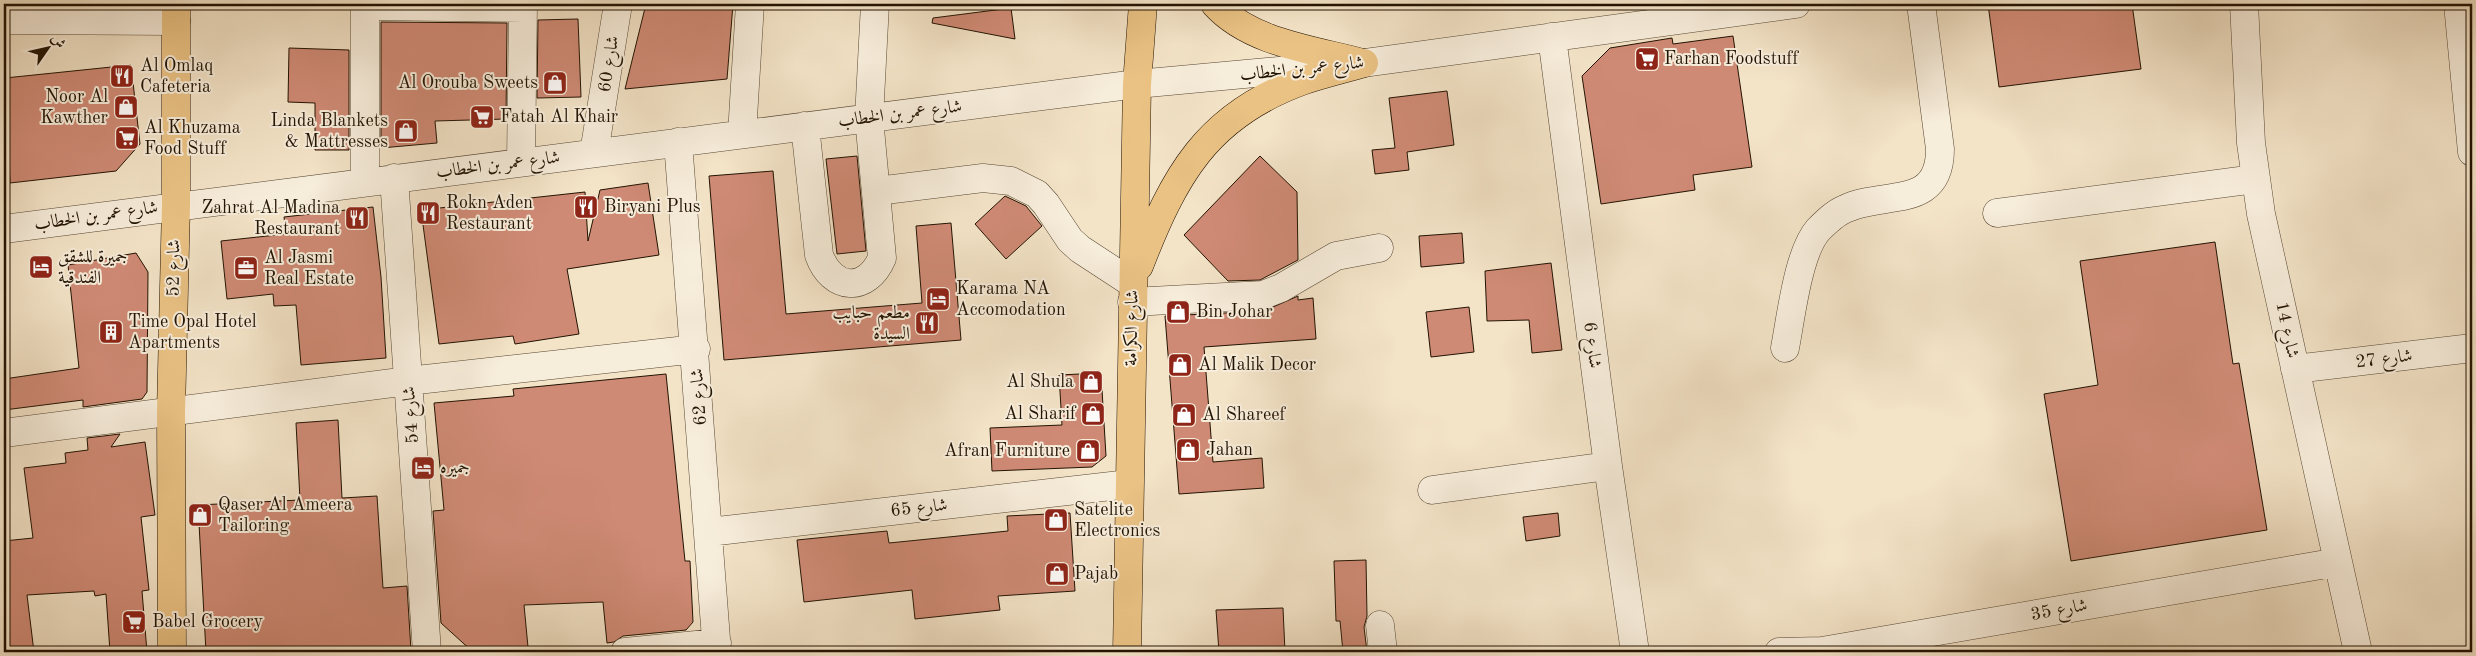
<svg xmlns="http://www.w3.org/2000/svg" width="2476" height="656" font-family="'Old Standard TT',Amiri,serif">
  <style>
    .building { fill: #cf8a75; stroke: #221302 }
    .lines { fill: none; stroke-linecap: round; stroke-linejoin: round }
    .minor-casing { stroke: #564733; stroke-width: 29 }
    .major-casing { stroke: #221302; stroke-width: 29 }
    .minor { stroke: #f7eddb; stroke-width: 28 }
    .major { stroke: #eac284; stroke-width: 28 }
    .labels { text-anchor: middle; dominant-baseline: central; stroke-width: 4; stroke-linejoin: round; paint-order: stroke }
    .poi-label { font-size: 18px; fill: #221302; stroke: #f7eddb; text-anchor: start }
    .street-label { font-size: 18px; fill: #221302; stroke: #f7eddb }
  </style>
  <rect width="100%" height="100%" fill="#f3e3c7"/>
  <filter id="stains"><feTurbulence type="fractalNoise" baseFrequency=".004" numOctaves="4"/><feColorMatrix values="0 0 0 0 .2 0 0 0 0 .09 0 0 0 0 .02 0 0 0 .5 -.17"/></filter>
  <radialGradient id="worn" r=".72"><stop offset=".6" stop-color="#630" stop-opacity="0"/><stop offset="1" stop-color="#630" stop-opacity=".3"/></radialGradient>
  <path class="building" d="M646 4H733L727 79 625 89Z
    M1988 4H2132L2141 69 1999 87Z
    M1011 8 1015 39 932 23 933 18Z
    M578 19 581 97 537 98 538 20Z
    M381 22 507 23 506 119 435 121 437 143 381 148Z
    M1733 36 1752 167 1693 175 1695 190 1601 204 1582 76 1610 48 1672 38 1673 44Z
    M289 48 349 50V150H315V103L288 102Z
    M131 65 140 144 116 171 10 183 5 78Z
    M1447 91 1454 145 1407 152 1409 170 1375 174 1372 150 1395 148 1389 98Z
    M857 156 866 251 837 254 826 159Z
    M1260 156 1297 192 1298 260 1260 280 1228 281 1184 235Z
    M773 171 786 314 922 303 916 226 951 223 961 340 724 360 709 176Z
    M648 183 659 255 567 269 579 334 515 344 513 336 439 344 421 210 585 192 588 241 600 190Z
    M1005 196 1026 206 1042 226 1006 259 975 224Z
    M373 207 381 277 386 358 301 365 296 305 274 306 273 294 227 299 221 241 286 234 284 217Z
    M1462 233 1464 263 1421 267 1419 236Z
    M2215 242 2233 364 2239 363 2267 530 2071 561 2044 394 2098 385 2080 261Z
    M136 253 148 272 147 392 142 399 83 407V400L4 410V379L79 368 68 265Z
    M1551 263 1562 350 1532 353 1529 320 1487 321 1485 271Z
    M1298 296V300L1313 298 1316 339 1204 347 1213 462 1262 458 1264 488 1179 494 1165 316 1264 311Z
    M1469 307 1474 352 1431 357 1426 312Z
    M1101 373 1106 456 1092 467 992 471 990 428 1062 425 1059 375Z
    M666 374 685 561H690L693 622 686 630 623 636 614 642 607 643 603 602 524 605 528 647 473 652 441 623 433 511 444 510 434 403 514 396 513 389Z
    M338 420 342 498 377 496 383 588 407 586 411 651 206 652 198 505 300 500 296 423Z
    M120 434 111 447 145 442 155 515 141 517 149 590 142 591 147 652H110L106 594 95 596 94 591 27 595 34 652H4V541L33 538 24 468 66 463 65 453 88 450 87 438Z
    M1070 513 1075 591 998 596 1000 610 915 619 912 590 804 602 797 540 887 531 889 543 1008 531 1007 516Z
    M1558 513 1560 536 1526 541 1523 517Z
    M1366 560 1367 616 1364 627 1367 652H1343L1340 621H1336L1334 561Z
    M1283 608 1285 652H1219L1216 610Z"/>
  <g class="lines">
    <defs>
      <path id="minor" d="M2244 4 2251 143 2261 214 2358 652
        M2458 4 2472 152
        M365 6 523 8
        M4 20 176 21
        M1552 37 1608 466 1635 652
        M805 126 819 255C832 291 867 293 882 258L869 118 875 4
        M742 134 750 4
        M678 142 717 652
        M594 153 618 4
        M521 162 523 4
        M394 178 427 652
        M365 182V4
        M877 191 983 178 1011 181 1037 194 1046 204 1070 240 1080 249 1132 283
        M1997 213 2255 179
        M4 229 1137 84 1364 63 1796 4
        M1132 302 1263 295 1281 288 1336 256 1379 248
        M1785 348C1791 317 1798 253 1818 230 1826 222 1835 213 1845 209 1884 190 1940 211 1940 149L1921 4
        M2295 369 2472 348
        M4 433 408 381 696 349
        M1432 490 1608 466
        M709 532 1129 484
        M1380 625 1383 652
        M625 652 717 643
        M1779 652 1822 651 2338 562"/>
      <path id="major" d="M1215 4C1250 43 1315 50 1363 63
        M1139 266C1174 176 1206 116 1302 81 1322 74 1344 69 1364 63
        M172 652 171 412 176 205V4
        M1127 652 1137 84 1143 4"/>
    </defs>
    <use href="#minor" class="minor-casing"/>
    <use href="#major" class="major-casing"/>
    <use href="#minor" class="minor"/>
    <use href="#major" class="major"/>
  </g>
  <defs>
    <symbol id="supermarket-square" viewBox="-11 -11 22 22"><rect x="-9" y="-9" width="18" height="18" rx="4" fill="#8f2418" stroke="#f7eddb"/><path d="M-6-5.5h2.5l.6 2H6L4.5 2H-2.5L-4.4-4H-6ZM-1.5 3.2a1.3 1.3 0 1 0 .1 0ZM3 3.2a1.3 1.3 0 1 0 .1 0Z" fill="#fff"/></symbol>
    <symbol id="restaurant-square" viewBox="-11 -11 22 22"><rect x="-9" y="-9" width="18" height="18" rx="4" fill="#8f2418" stroke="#f7eddb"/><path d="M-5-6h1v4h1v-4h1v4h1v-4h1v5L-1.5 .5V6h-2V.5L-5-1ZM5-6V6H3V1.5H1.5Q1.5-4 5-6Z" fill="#fff"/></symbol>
    <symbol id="shop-square" viewBox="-11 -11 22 22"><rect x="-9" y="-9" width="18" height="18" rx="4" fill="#8f2418" stroke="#f7eddb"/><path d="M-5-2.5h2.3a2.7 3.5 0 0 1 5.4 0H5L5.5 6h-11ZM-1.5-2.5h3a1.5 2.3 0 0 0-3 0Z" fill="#fff"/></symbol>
    <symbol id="hotel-square" viewBox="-11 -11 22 22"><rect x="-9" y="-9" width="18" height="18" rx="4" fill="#8f2418" stroke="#f7eddb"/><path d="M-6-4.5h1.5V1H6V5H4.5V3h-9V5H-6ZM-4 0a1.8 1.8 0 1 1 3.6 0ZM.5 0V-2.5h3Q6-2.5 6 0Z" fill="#fff"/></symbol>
    <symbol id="office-square" viewBox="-11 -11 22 22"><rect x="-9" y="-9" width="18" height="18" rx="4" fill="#8f2418" stroke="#f7eddb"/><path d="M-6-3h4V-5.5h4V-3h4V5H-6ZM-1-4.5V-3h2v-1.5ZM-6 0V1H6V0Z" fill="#fff"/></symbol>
    <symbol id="building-square" viewBox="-11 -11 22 22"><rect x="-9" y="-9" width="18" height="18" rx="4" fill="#8f2418" stroke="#f7eddb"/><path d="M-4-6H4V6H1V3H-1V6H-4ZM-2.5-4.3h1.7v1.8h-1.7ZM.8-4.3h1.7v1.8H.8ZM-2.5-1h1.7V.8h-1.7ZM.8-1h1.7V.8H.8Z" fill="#fff"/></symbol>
  </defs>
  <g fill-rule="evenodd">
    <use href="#supermarket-square" x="1633" y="45" width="28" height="28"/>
    <use href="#restaurant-square" x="108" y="62" width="28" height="28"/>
    <use href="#shop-square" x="541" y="69" width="28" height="28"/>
    <use href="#shop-square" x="112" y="93" width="28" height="28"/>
    <use href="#supermarket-square" x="468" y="103" width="28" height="28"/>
    <use href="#shop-square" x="392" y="117" width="28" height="28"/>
    <use href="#supermarket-square" x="113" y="124" width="28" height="28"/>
    <use href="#restaurant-square" x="572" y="193" width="28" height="28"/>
    <use href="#restaurant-square" x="414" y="199" width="28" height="28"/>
    <use href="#restaurant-square" x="343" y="204" width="28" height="28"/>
    <use href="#hotel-square" x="27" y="253" width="28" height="28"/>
    <use href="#office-square" x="232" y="254" width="28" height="28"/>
    <use href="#hotel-square" x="924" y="285" width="28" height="28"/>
    <use href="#shop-square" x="1164" y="298" width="28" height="28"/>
    <use href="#restaurant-square" x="913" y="309" width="28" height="28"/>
    <use href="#building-square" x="97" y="318" width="28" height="28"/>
    <use href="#shop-square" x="1166" y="351" width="28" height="28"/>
    <use href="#shop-square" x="1077" y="368" width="28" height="28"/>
    <use href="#shop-square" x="1079" y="400" width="28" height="28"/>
    <use href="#shop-square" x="1170" y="401" width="28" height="28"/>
    <use href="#shop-square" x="1174" y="436" width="28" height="28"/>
    <use href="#shop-square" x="1074" y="437" width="28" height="28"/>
    <use href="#hotel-square" x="409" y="454" width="28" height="28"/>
    <use href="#shop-square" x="186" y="501" width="28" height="28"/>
    <use href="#shop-square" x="1042" y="506" width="28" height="28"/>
    <use href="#shop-square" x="1043" y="560" width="28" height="28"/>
    <use href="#supermarket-square" x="120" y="608" width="28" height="28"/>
  </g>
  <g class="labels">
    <g class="poi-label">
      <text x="1664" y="59">Farhan Foodstuff</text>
      <text x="140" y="66">Al Omlaq<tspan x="140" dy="21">Cafeteria</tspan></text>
      <text x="538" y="83" text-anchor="end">Al Orouba Sweets</text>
      <text x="108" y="97" text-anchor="end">Noor Al<tspan x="108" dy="21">Kawther</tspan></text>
      <text x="500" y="117">Fatah Al Khair</text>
      <text x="388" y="121" text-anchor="end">Linda Blankets<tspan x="388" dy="21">&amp; Mattresses</tspan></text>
      <text x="144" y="128">Al Khuzama<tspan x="144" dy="21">Food Stuff</tspan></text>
      <text x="446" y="203">Rokn Aden<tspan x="446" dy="21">Restaurant</tspan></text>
      <text x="604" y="207">Biryani Plus</text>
      <text x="340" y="208" text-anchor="end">Zahrat Al Madina<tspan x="340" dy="21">Restaurant</tspan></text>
      <text x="58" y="257">جميرة للشقق<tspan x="58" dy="21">الفندقية</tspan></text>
      <text x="264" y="258">Al Jasmi<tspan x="264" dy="21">Real Estate</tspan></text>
      <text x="956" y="289">Karama NA<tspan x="956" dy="21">Accomodation</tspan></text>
      <text x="1196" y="312">Bin Johar</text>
      <text x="910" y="313" text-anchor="end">مطعم حبايب<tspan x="910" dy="21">السيدة</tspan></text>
      <text x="128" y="322">Time Opal Hotel<tspan x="128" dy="21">Apartments</tspan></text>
      <text x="1198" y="365">Al Malik Decor</text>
      <text x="1074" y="382" text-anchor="end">Al Shula</text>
      <text x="1076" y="414" text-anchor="end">Al Sharif</text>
      <text x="1202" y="415">Al Shareef</text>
      <text x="1206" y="450">Jahan</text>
      <text x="1070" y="451" text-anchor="end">Afran Furniture</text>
      <text x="440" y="468">جميره</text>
      <text x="218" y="505">Qaser Al Ameera<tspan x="218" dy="21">Tailoring</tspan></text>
      <text x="1074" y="510">Satelite<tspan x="1074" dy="21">Electronics</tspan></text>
      <text x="1074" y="574">Pajab</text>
      <text x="152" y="622">Babel Grocery</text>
    </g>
    <g class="street-label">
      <text transform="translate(609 64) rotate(-81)">شارع 60</text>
      <text transform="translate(1302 69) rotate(-6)">شارع عمر بن الخطاب</text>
      <text transform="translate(900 114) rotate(-7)">شارع عمر بن الخطاب</text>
      <text transform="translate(498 165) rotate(-7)">شارع عمر بن الخطاب</text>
      <text transform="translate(96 216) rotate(-8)">شارع عمر بن الخطاب</text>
      <text transform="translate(174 268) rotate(-89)">شارع 52</text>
      <text transform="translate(1132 328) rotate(-89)">شارع الكرامة</text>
      <text transform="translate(2287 330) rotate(78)">شارع 14</text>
      <text transform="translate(1592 345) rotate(83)">شارع 6</text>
      <text transform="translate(2384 359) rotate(-7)">شارع 27</text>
      <text transform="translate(699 397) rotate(-94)">شارع 62</text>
      <text transform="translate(411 415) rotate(-94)">شارع 54</text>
      <text transform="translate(919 508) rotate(-6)">شارع 65</text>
      <text transform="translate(2059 610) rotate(-10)">شارع 35</text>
    </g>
  </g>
  <rect width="2476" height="656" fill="none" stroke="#f3e3c7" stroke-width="20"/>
  <rect x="5" y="5" width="2466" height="646" fill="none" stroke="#221302" stroke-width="2.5"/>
  <rect x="10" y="10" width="2456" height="636" fill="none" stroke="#221302"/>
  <g transform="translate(48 48) rotate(56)" stroke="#f7eddb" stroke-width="4" paint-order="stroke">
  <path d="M0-4L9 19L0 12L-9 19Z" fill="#221302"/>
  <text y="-8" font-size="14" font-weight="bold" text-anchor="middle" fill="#221302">ش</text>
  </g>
  <rect width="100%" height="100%" filter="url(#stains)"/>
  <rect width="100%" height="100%" fill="url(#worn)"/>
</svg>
